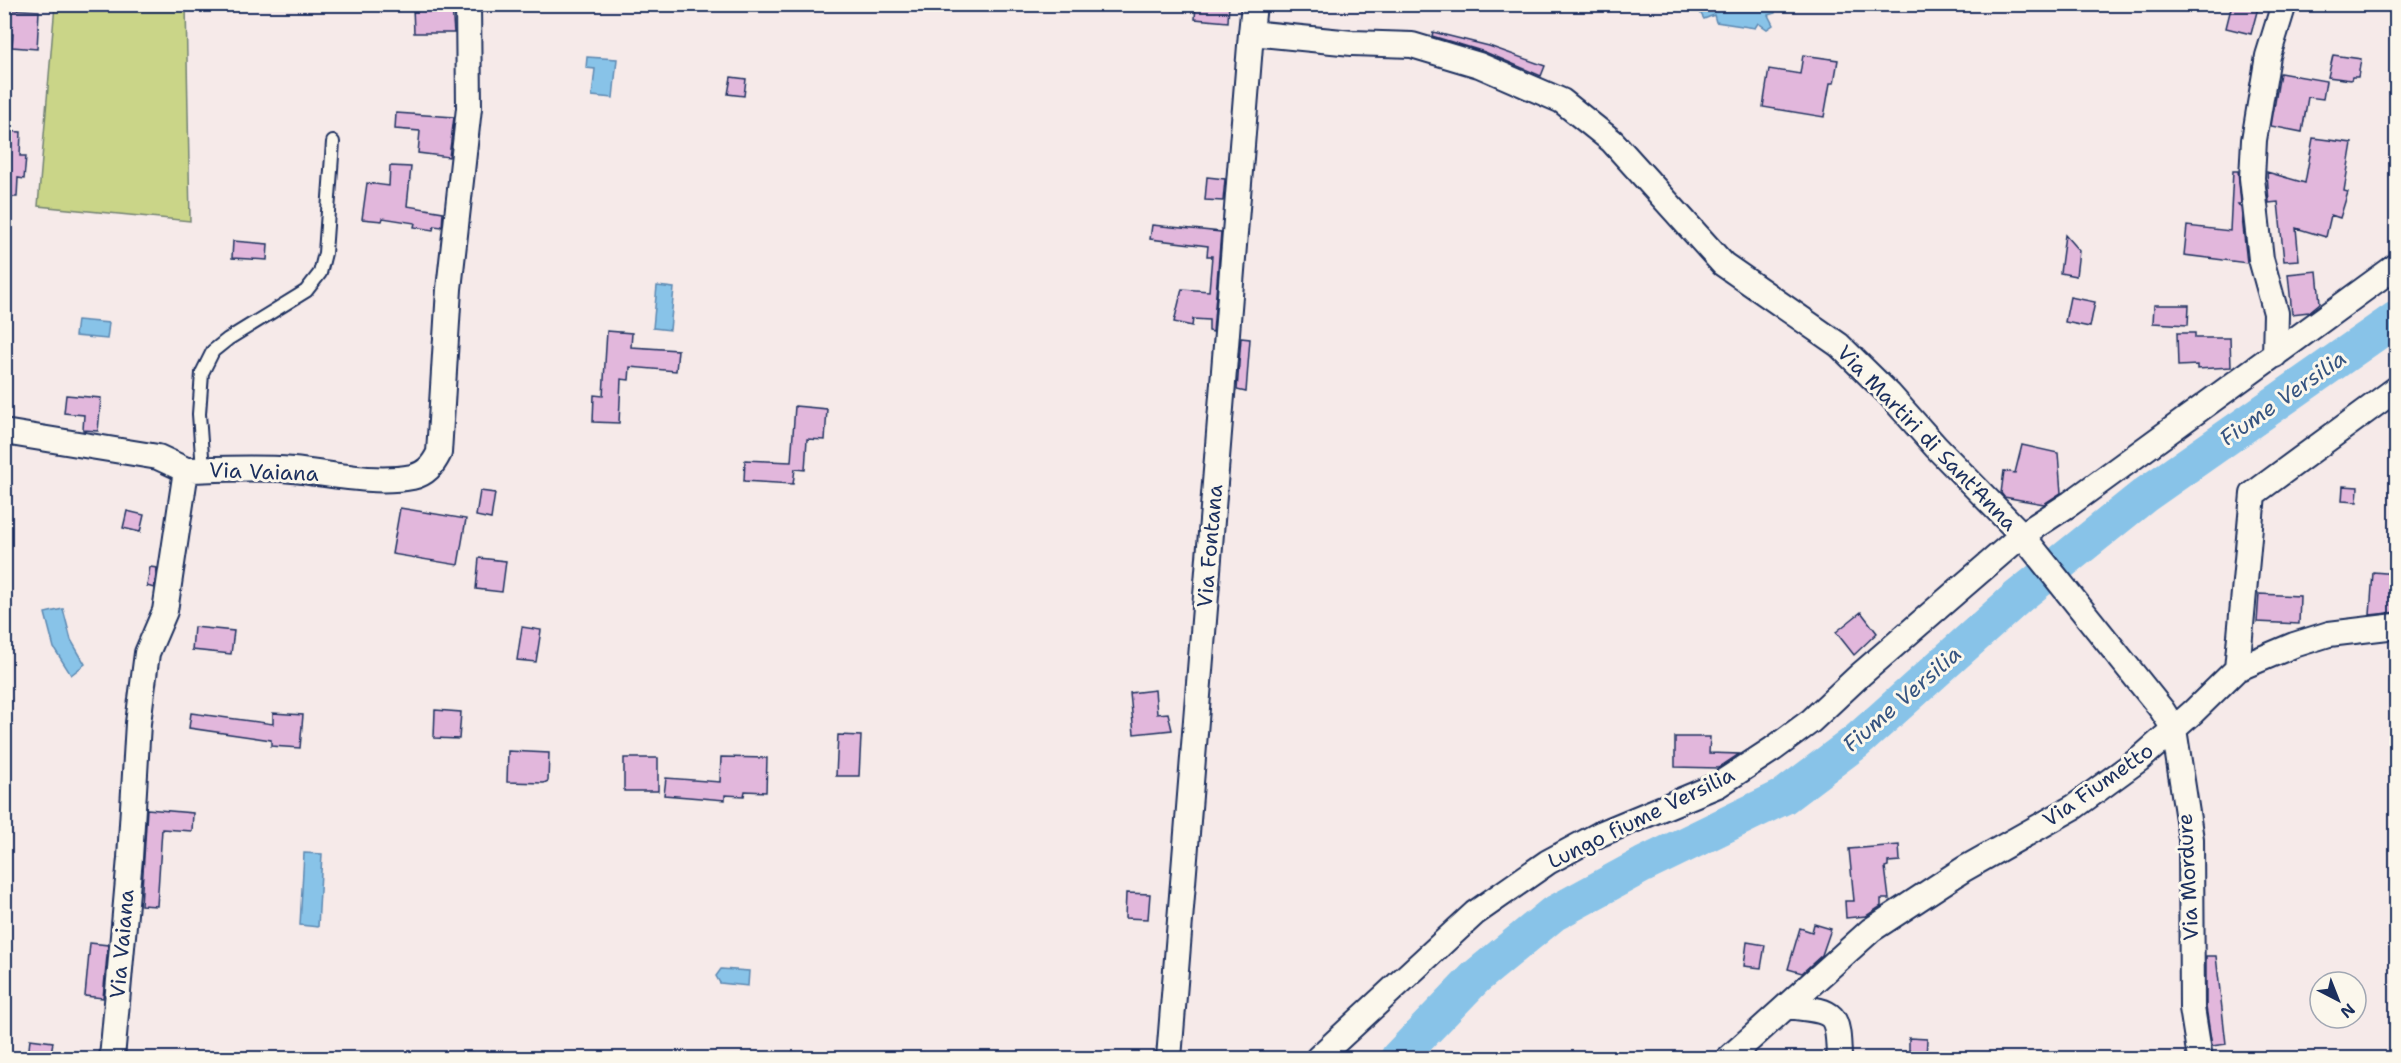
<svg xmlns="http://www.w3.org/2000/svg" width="2401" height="1063" font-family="'Shantell Sans',sans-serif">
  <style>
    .grass { fill: #cad588; stroke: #728273; stroke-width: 1.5 }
    .water { fill: #88c3e8; stroke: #5c88b1; stroke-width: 1.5 }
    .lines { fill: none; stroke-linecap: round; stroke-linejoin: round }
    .river { stroke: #88c3e8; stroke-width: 36 }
    .building { fill: #e2b7dc; stroke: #1b2f5e; stroke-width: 1.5 }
    .lane-casing { stroke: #1b2f5e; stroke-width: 16 }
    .street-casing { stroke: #1b2f5e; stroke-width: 28 }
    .lane { stroke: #fbf7ec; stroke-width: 12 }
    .street { stroke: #fbf7ec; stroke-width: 24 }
    .labels { text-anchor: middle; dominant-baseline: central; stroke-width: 6; stroke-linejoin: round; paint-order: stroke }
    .street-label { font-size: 21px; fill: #1b2f5e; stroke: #fbf7ec }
    .water-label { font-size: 22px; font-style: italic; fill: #365480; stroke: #fbf7ec }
  </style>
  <rect width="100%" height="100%" fill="#f6eae9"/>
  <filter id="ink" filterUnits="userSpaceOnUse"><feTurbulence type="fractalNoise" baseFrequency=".0167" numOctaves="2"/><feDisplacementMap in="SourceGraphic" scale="12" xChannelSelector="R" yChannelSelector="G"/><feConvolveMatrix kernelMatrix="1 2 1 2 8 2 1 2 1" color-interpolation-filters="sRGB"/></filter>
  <g filter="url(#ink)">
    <path class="grass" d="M55 5H186L190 221 38 206Z
      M223 1052 323 1057V1058H223Z"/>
    <path class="water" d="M1707 5H1776L1775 13 1768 15 1773 25 1767 29 1758 23 1755 28 1716 22 1714 15 1704 19 1700 12 1709 8Z
      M587 57 617 59 613 98 592 96 595 69 586 68Z
      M657 286 674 288 670 330 653 328Z
      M77 320 109 323 107 339 75 336Z
      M63 609 71 640 85 664 71 675 54 648 45 613Z
      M304 853 322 854 318 927 300 925Z
      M721 969 749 971 748 986 720 983 716 976Z"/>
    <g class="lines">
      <path class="river" d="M1398 1058 1476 977 1553 914 1643 865 1783 797 1856 742 2018 597 2145 495 2396 319"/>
    </g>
    <path class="building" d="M1196 4H1229L1228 22 1195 19Z
      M2232 4H2259L2251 34 2226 28Z
      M413 6H452L454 33H414Z
      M4 9 39 11 37 49 12 47 13 34H4Z
      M1433 32 1489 46 1545 66 1541 76 1485 52 1432 36Z
      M1803 55 1838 60 1834 83H1830L1824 117 1763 107 1769 69 1800 74Z
      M2333 55 2361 59 2358 77H2352L2351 80 2328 77Z
      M2280 73 2326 81 2323 99 2308 97 2302 132 2271 126Z
      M731 77 746 79 744 96 728 94Z
      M396 113 454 117 449 157 418 153 420 131 395 129Z
      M4 131 21 132 20 156H26L24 179 18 178 17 197H4Z
      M2313 138 2352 143 2344 191 2348 192 2340 218 2331 215 2326 237 2296 228 2299 260 2284 261 2278 202 2269 203 2267 172 2305 183Z
      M390 166 411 167 407 206 443 212 442 227 434 226 433 230 414 227 415 223 383 218 382 221 362 219 367 183 389 186Z
      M2233 171H2238L2241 204H2238L2241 208 2247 263 2184 255 2187 226 2230 231Z
      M1207 177 1225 179 1223 201 1205 200Z
      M1152 225 1221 232 1213 332 1209 331V320L1193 319 1192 326 1174 322 1182 289 1209 291 1212 256H1207L1208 246 1150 239Z
      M2065 235 2079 251 2076 276 2060 273Z
      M233 241 268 244 267 260 232 258Z
      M2317 271 2320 303 2309 312 2292 314 2288 274Z
      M2070 297 2095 302 2090 327 2065 322Z
      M2154 305H2189L2188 325 2153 323Z
      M607 331 632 333 631 347 678 350 676 371 630 367 629 380 621 379 619 423 593 422 594 395 603 396Z
      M2177 333H2195V338H2230L2231 367 2197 369V365L2178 366Z
      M1241 338 1250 339 1246 392 1237 390Z
      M66 395 101 398 98 431 83 430 84 415 64 413Z
      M795 406 827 409 825 440 807 439 805 470 795 469 793 484 744 481 745 460 791 462Z
      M2022 445 2058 453 2061 493 2044 504 2004 497 2001 493 2004 471 2015 473Z
      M2343 486 2358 487 2357 502 2342 501Z
      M480 491 495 493 491 519 476 516Z
      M400 508 466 519 458 565 392 554Z
      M127 511 144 515 140 532 123 528Z
      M479 558 506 561 502 592 476 589Z
      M150 567 157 568 154 588 147 586Z
      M2373 572 2397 574V612L2370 615Z
      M2259 594 2300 596 2299 624 2257 622Z
      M1861 612 1877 633 1854 655 1836 632Z
      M194 627 234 631 231 654 192 650Z
      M522 627 541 630 536 662 517 660Z
      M1155 690 1157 714 1168 713 1172 730 1134 734 1130 693Z
      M435 710 461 712 459 739 434 738Z
      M191 713 273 724V713L303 715 300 748 271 746V740L189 728Z
      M838 735 861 736 859 776H836Z
      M1675 737H1710L1709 753 1739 754 1718 768 1675 767Z
      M508 751 549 753 548 781 544 783 507 782Z
      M721 757 767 758 766 792 745 791 744 796 725 795V800L664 795 666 778 720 782Z
      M624 758H658V791H624Z
      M147 809 193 813 192 831 162 829 157 906 141 905Z
      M1899 845 1900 861 1888 862V866L1885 867 1889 899H1881V906L1866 916 1846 918 1845 901H1854L1849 849Z
      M1126 893 1150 894 1148 919 1125 918Z
      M1814 924 1831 929 1822 955 1802 973 1788 969 1800 928 1812 932Z
      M1747 942 1765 945 1761 968 1744 966Z
      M90 943 108 945 103 998 85 996Z
      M2206 956H2216L2226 1044 2212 1046 2206 1007Z
      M1909 1038 1927 1039 1926 1059H1909Z
      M30 1039 53 1042 50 1059H28Z"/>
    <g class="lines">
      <defs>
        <path id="lane" d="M203 470 199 414 202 373 213 351 228 339 306 291 320 273 325 253 333 142"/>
        <path id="street" d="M1254 4 1251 33 1352 43 1412 45 1479 65 1562 101 1612 141 1723 264 1839 345 1889 394 1936 447 2022 535 2162 710 2174 729 2191 839 2192 1008 2200 1058
          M2275 355 2276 313 2261 259 2252 178 2254 140 2268 56 2284 4
          M4 432 158 457 186 470
          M2237 669 2253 494 2396 389
          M1787 1006C1834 1012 1838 1009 1839 1058
          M112 1058 130 858 138 723 147 653 165 611 186 470C222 469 257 467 293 470 331 474 374 484 412 477 426 474 433 465 439 453L449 289 469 108 468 4
          M1169 1058 1251 33
          M1318 1058 1475 913 1548 862 1600 834 1718 785 1773 749 1811 721 1860 675 2022 535 2071 503 2396 266
          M1729 1058 1871 930 1964 869 2074 807 2141 758 2193 712 2237 669 2294 645 2329 634 2396 626"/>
      </defs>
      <use href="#lane" class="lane-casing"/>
      <use href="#street" class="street-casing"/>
      <use href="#lane" class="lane"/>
      <use href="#street" class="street"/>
    </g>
  </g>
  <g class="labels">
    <g class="street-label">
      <text transform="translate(1927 438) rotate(46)">Via Martiri di Sant'Anna</text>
      <text transform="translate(264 472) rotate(2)">Via Vaiana</text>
      <text transform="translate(1210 546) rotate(-85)">Via Fontana</text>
      <text transform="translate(2098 785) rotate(-35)">Via Fiumetto</text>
      <text transform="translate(1641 818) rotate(-26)">Lungo fiume Versilia</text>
      <text transform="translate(2188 877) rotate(-93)">Via Mordure</text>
      <text transform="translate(122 944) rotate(-85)">Via Vaiana</text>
    </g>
    <g class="water-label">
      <text transform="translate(2283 398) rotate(-35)">Fiume Versilia</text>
      <text transform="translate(1902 699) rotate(-41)">Fiume Versilia</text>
    </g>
  </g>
  <rect width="2401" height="1063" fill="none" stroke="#fbf7ec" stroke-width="24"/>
  <rect x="12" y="12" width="2377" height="1039" fill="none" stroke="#1b2f5e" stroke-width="2" filter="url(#ink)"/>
  <g transform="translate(2338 1000) rotate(138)"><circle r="28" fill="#fbf7ec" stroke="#a1a7b3" stroke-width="1.5"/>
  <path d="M0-4.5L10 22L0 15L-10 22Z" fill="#1b2f5e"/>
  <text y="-9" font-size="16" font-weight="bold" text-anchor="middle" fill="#1b2f5e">N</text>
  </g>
</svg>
